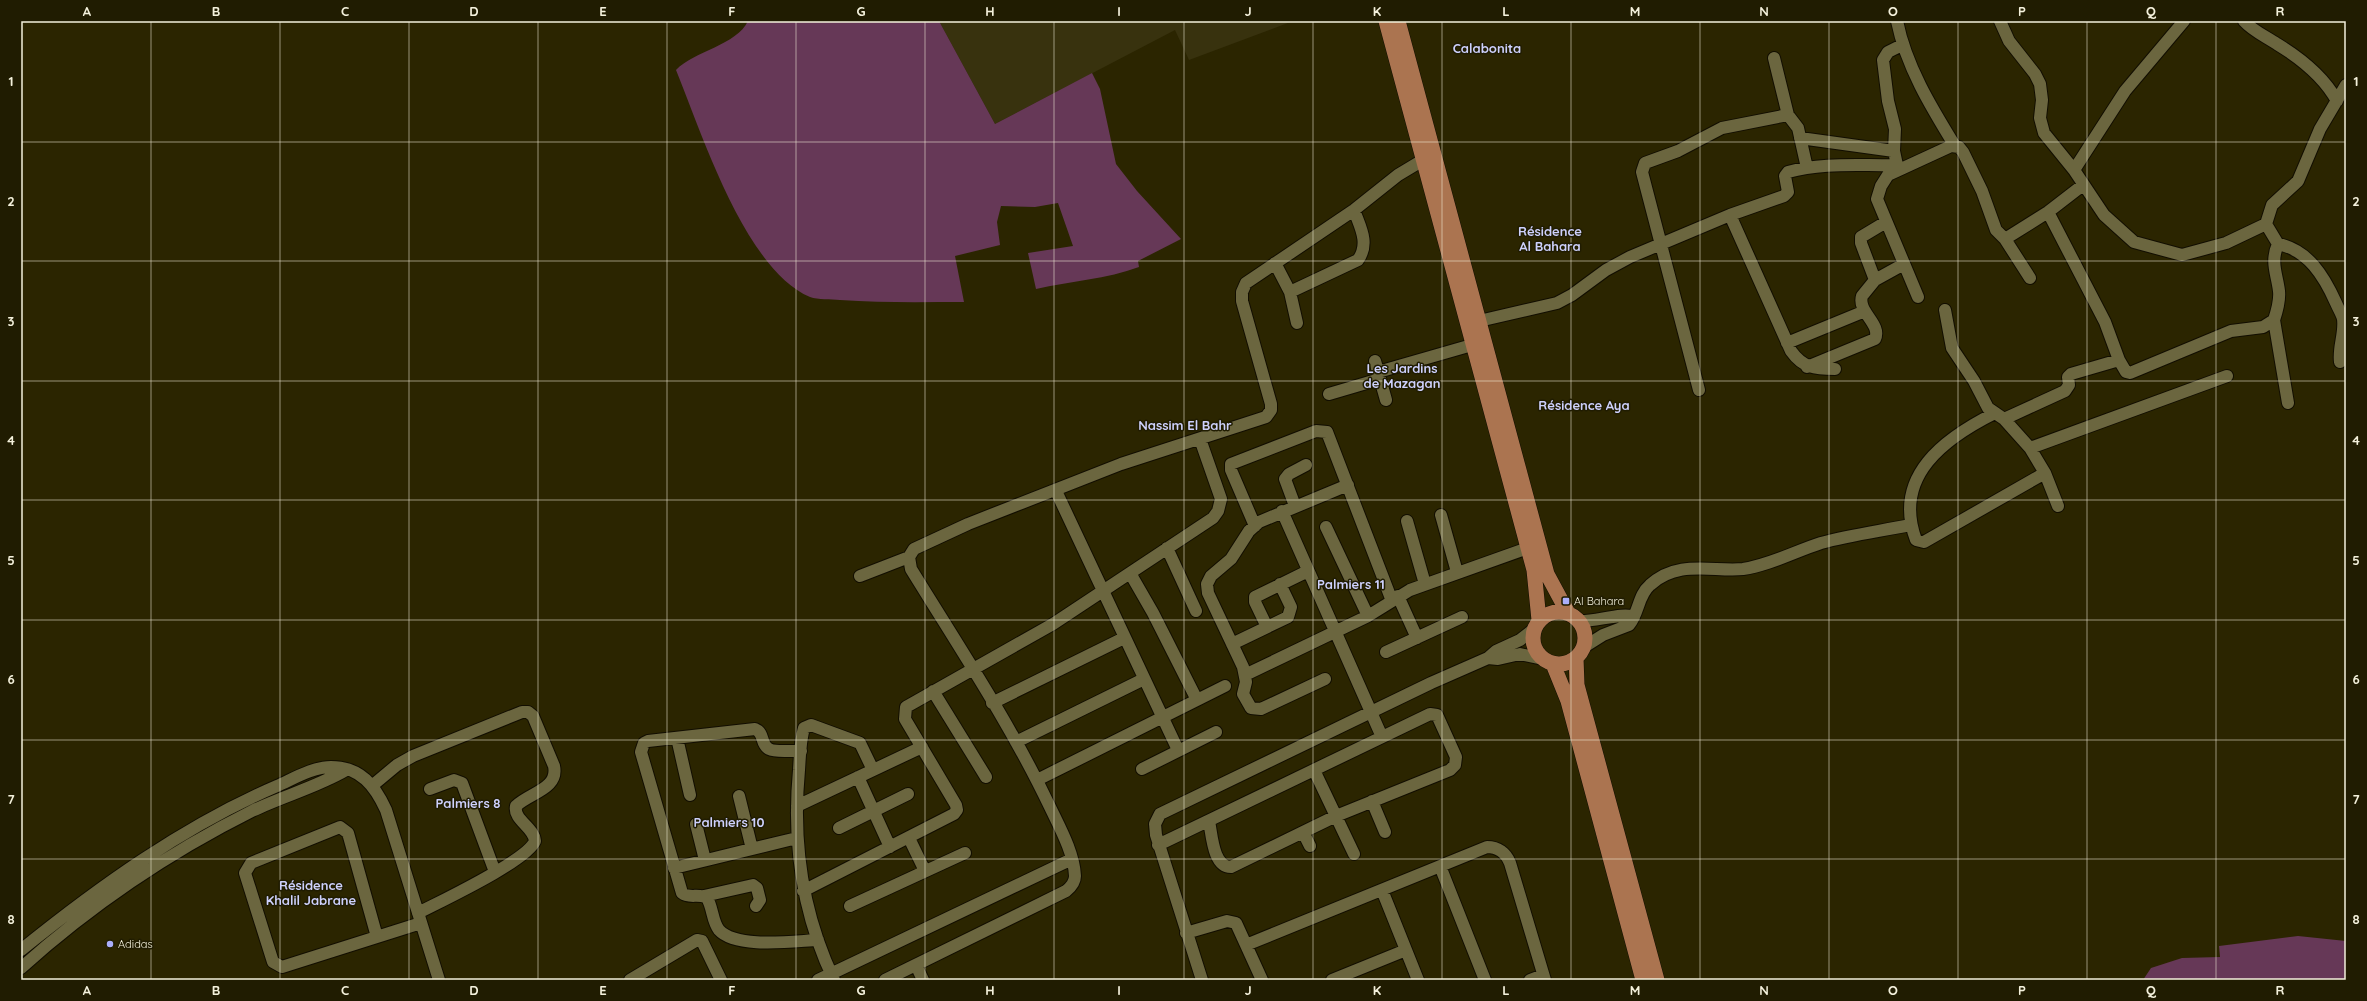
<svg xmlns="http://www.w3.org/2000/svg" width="2367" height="1001" font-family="Quicksand,sans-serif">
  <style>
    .built { fill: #38320e }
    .green { fill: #663857 }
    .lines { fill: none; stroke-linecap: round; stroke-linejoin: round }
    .minor-casing { stroke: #120e00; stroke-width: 14 }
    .major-casing { stroke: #120e00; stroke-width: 16 }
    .minor { stroke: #6b663f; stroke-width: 12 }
    .major { stroke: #ab7450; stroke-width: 15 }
    .grid { fill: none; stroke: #f4f1dc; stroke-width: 1; stroke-opacity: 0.55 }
    .poi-dot { fill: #abaffb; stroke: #201c01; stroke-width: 1.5 }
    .labels { text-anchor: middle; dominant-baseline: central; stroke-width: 3; stroke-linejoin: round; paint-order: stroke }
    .poi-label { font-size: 11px; fill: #f4f1dc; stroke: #201c01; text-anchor: start }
    .quarter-label { font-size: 13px; font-weight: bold; fill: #ced1fd; stroke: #201c01 }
    .neatline { fill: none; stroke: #f4f1dc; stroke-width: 1.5 }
    .grid-label { font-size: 13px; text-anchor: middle; font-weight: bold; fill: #f4f1dc }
  </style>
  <rect width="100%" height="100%" fill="#2b2500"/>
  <path class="built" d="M939 21H1293L1189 60 1175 30 995 124Z"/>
  <path class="green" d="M748 21H939L995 124 1092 73 1100 89 1116 164 1137 191 1181 239 1138 261 1139 267C1107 279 1070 281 1036 289L1028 253 1073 246 1058 203 1035 207 1001 206 997 222 1000 245 955 256 964 302C923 302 881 303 840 300 831 299 818 300 810 297 745 270 701 131 676 70 694 51 737 45 748 21Z
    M2298 936 2346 941V980H2143L2151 968 2182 958 2220 957 2219 946Z"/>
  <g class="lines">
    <defs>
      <path id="minor" d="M1897 21C1906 66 1931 107 1955 146
        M2000 21 2009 41 2035 74 2040 84 2042 100 2040 118 2044 133 2074 170 2104 215 2134 242 2182 255 2226 243 2266 224
        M2244 21C2253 31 2265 36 2277 44 2300 58 2324 77 2337 101
        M1774 58 1788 115 1798 128 1807 168
        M1800 138 1894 151
        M1898 170 1894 151 1895 129 1888 101 1883 60 1888 52 1902 45
        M2074 170 2125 91 2184 21
        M2048 212 2105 322 2119 360
        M1730 215 1791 351C1803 368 1815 369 1835 369
        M2005 239 2048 212 2083 185
        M1275 263 1290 292 1297 323
        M1875 280 1861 243V237L1886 222
        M1290 292 1358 260C1370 243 1360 227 1354 210
        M1918 297 1877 199 1881 186 1888 175 1951 146 1959 147 1963 152 1982 191 1996 230 2005 239 2030 278
        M1945 310 1952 348 1974 381 1988 408 2004 419 2030 448 2045 473 2058 506
        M2274 320 2288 403
        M1479 321 1557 303 1572 295 1606 270 1630 257 1730 215 1784 196 1788 192 1785 176 1788 172C1822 162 1861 166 1897 165
        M1787 343 1865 311
        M1375 361 1386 400
        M2340 362C2338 347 2345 334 2343 319 2342 314 2338 308 2336 303 2324 276 2308 250 2278 244L2266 224 2272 205 2298 181 2320 129 2346 85
        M1807 367 1875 339C1882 324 1857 312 1862 296L1875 280 1904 264
        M1378 372 1472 345
        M1699 390 1642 172 1645 163 1678 151 1722 128 1788 115
        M1329 394 1380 379
        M1995 413C1945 438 1892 476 1916 540L1924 542 2045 473
        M2004 419 2065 391 2069 385 2068 377 2071 374 2119 360 2126 372 2130 373 2231 331 2263 327 2274 320C2277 311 2280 300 2279 291 2277 274 2270 262 2278 244
        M2030 448 2227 376
        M1056 491 1178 750
        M1295 506 1285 479 1289 474 1306 465
        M1282 511 1382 737
        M1441 515 1457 572
        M1407 521 1425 584
        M1255 526 1231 470V464L1316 431 1327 432 1392 601
        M1326 527 1368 616
        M1167 548 1196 611
        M1130 573 1153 613 1197 700
        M860 576 909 557
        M1398 596 1417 638
        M1579 621C1594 622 1624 612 1634 617
        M1267 627 1255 602V597L1308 571
        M1232 644 1288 617 1291 607 1280 584
        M1584 647 1603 635 1629 625C1639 613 1638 595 1650 585 1678 559 1713 572 1743 569 1770 565 1796 551 1821 543 1850 535 1881 531 1910 525
        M1386 652 1462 617
        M1488 658 1498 659 1520 654 1543 659
        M1245 675 1368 616 1410 590 1528 548
        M1325 679 1261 709 1251 708 1243 694 1246 682 1243 667 1208 593 1207 584 1211 576 1231 559 1249 531 1259 522 1348 485
        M933 691 986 777
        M992 703 1124 638
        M677 738 690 795
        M1016 742 1144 679
        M801 751C792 750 777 753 769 749 760 744 765 733 755 729L648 741 644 743 641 752 682 893C689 899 699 893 707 898 713 908 712 921 719 930 736 949 794 941 818 940
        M1142 769 1216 732
        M1314 770 1354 854
        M858 777 890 847
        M1037 780 1225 686
        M373 785 397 765 413 756 522 712H528L533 716 554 766C559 789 529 793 516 806 513 820 534 827 535 841 527 861 441 901 418 913
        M430 789 454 780 462 783 495 872
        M739 796 752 849
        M1372 801 1385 832
        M797 806 922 747
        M696 824 705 860
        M839 828 908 794
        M1303 832 1310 846
        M909 838 925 871
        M1158 845 1430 714 1437 715 1456 757 1455 765 1450 770 1336 816 1231 867C1213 867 1212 835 1209 821
        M1440 866 1485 980
        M674 868 797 838
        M1382 890 1418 980
        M803 891 954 814 957 810 956 805 905 719 906 707 1053 624 1213 518 1218 511 1221 499 1200 439
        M704 896 753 885 757 888 760 900 756 906
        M850 906 965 853
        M1186 933 1227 921 1236 923 1262 980
        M377 937 348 833 340 827 251 863 245 873 273 962 282 967 421 923
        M1246 945 1487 847C1498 847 1506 853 1510 863L1545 980
        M21 950C99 887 184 826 277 786 293 779 313 767 331 767 361 767 375 786 386 810L439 980
        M916 965 923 980
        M21 968C89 907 170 852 252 811 283 796 317 787 346 770
        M630 980 697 940 702 941 721 980
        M818 980 1072 859
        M834 980C802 913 792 844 799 770 800 756 800 741 804 728L811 725 860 743 873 770
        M885 980 1066 891C1071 887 1075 882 1075 876 1074 853 1060 828 1050 807 1011 725 959 647 911 569L909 557 914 549 968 524 1121 464 1266 417 1271 410V404L1242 301V292L1246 283 1354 210 1398 175 1423 160
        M1202 980 1156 835 1155 824 1160 814 1431 683 1488 658 1496 651 1520 640 1534 629
        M1332 980 1406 950
        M1530 980 1543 975"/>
      <path id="major" d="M1386 21 1534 570 1539 620
        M1398 21 1547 574 1568 613
        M1533 638a26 26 0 1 1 52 0a26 26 0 1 1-52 0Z
        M1576 658 1577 685 1657 980
        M1553 664 1568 701 1643 980"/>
    </defs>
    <use href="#minor" class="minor-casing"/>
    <use href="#major" class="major-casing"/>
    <use href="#minor" class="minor"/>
    <use href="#major" class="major"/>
  </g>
  <path class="grid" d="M151 21V980M280 21V980M409 21V980M538 21V980M667 21V980M796 21V980M925 21V980M1054 21V980M1184 21V980M1313 21V980M1442 21V980M1571 21V980M1700 21V980M1829 21V980M1958 21V980M2087 21V980M2216 21V980M21 142H2346M21 261H2346M21 381H2346M21 500H2346M21 620H2346M21 740H2346M21 859H2346"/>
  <g class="poi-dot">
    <rect x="1562" y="597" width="8" height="8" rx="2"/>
    <circle cx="110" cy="944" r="4"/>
  </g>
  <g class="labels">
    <g class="poi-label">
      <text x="1574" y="601">Al Bahara</text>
      <text x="118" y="944">Adidas</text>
    </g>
    <g class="quarter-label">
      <text x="1487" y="48">Calabonita</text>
      <text x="1550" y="231">Résidence<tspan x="1550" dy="15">Al Bahara</tspan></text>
      <text x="1402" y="368">Les Jardins<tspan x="1402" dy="15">de Mazagan</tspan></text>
      <text x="1584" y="405">Résidence Aya</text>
      <text x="1185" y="425">Nassim El Bahr</text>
      <text x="1351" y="584">Palmiers 11</text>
      <text x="468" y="803">Palmiers 8</text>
      <text x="729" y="822">Palmiers 10</text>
      <text x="311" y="885">Résidence<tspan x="311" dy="15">Khalil Jabrane</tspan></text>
    </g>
  </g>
  <rect width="2367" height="1001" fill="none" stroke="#201c01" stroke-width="44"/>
  <rect x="22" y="22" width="2323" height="957" class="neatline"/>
  <g class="grid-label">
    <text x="87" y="16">A</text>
    <text x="216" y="16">B</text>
    <text x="345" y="16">C</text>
    <text x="474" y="16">D</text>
    <text x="603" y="16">E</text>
    <text x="732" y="16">F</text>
    <text x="861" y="16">G</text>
    <text x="990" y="16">H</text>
    <text x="1119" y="16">I</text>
    <text x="1248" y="16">J</text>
    <text x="1377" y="16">K</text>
    <text x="1506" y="16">L</text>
    <text x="1635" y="16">M</text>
    <text x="1764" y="16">N</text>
    <text x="1893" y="16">O</text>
    <text x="2022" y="16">P</text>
    <text x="2151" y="16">Q</text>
    <text x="2280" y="16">R</text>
    <text x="11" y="86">1</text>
    <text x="2356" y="86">1</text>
    <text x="11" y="206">2</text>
    <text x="2356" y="206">2</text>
    <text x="11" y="326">3</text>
    <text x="2356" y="326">3</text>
    <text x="11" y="445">4</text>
    <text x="2356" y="445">4</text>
    <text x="11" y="565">5</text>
    <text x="2356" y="565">5</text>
    <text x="11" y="684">6</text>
    <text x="2356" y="684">6</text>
    <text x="11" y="804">7</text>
    <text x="2356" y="804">7</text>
    <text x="11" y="924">8</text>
    <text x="2356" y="924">8</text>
    <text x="87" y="995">A</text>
    <text x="216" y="995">B</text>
    <text x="345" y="995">C</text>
    <text x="474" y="995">D</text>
    <text x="603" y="995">E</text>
    <text x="732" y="995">F</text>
    <text x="861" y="995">G</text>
    <text x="990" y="995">H</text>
    <text x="1119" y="995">I</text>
    <text x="1248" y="995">J</text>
    <text x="1377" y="995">K</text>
    <text x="1506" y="995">L</text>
    <text x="1635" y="995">M</text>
    <text x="1764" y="995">N</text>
    <text x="1893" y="995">O</text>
    <text x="2022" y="995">P</text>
    <text x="2151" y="995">Q</text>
    <text x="2280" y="995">R</text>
  </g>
</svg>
